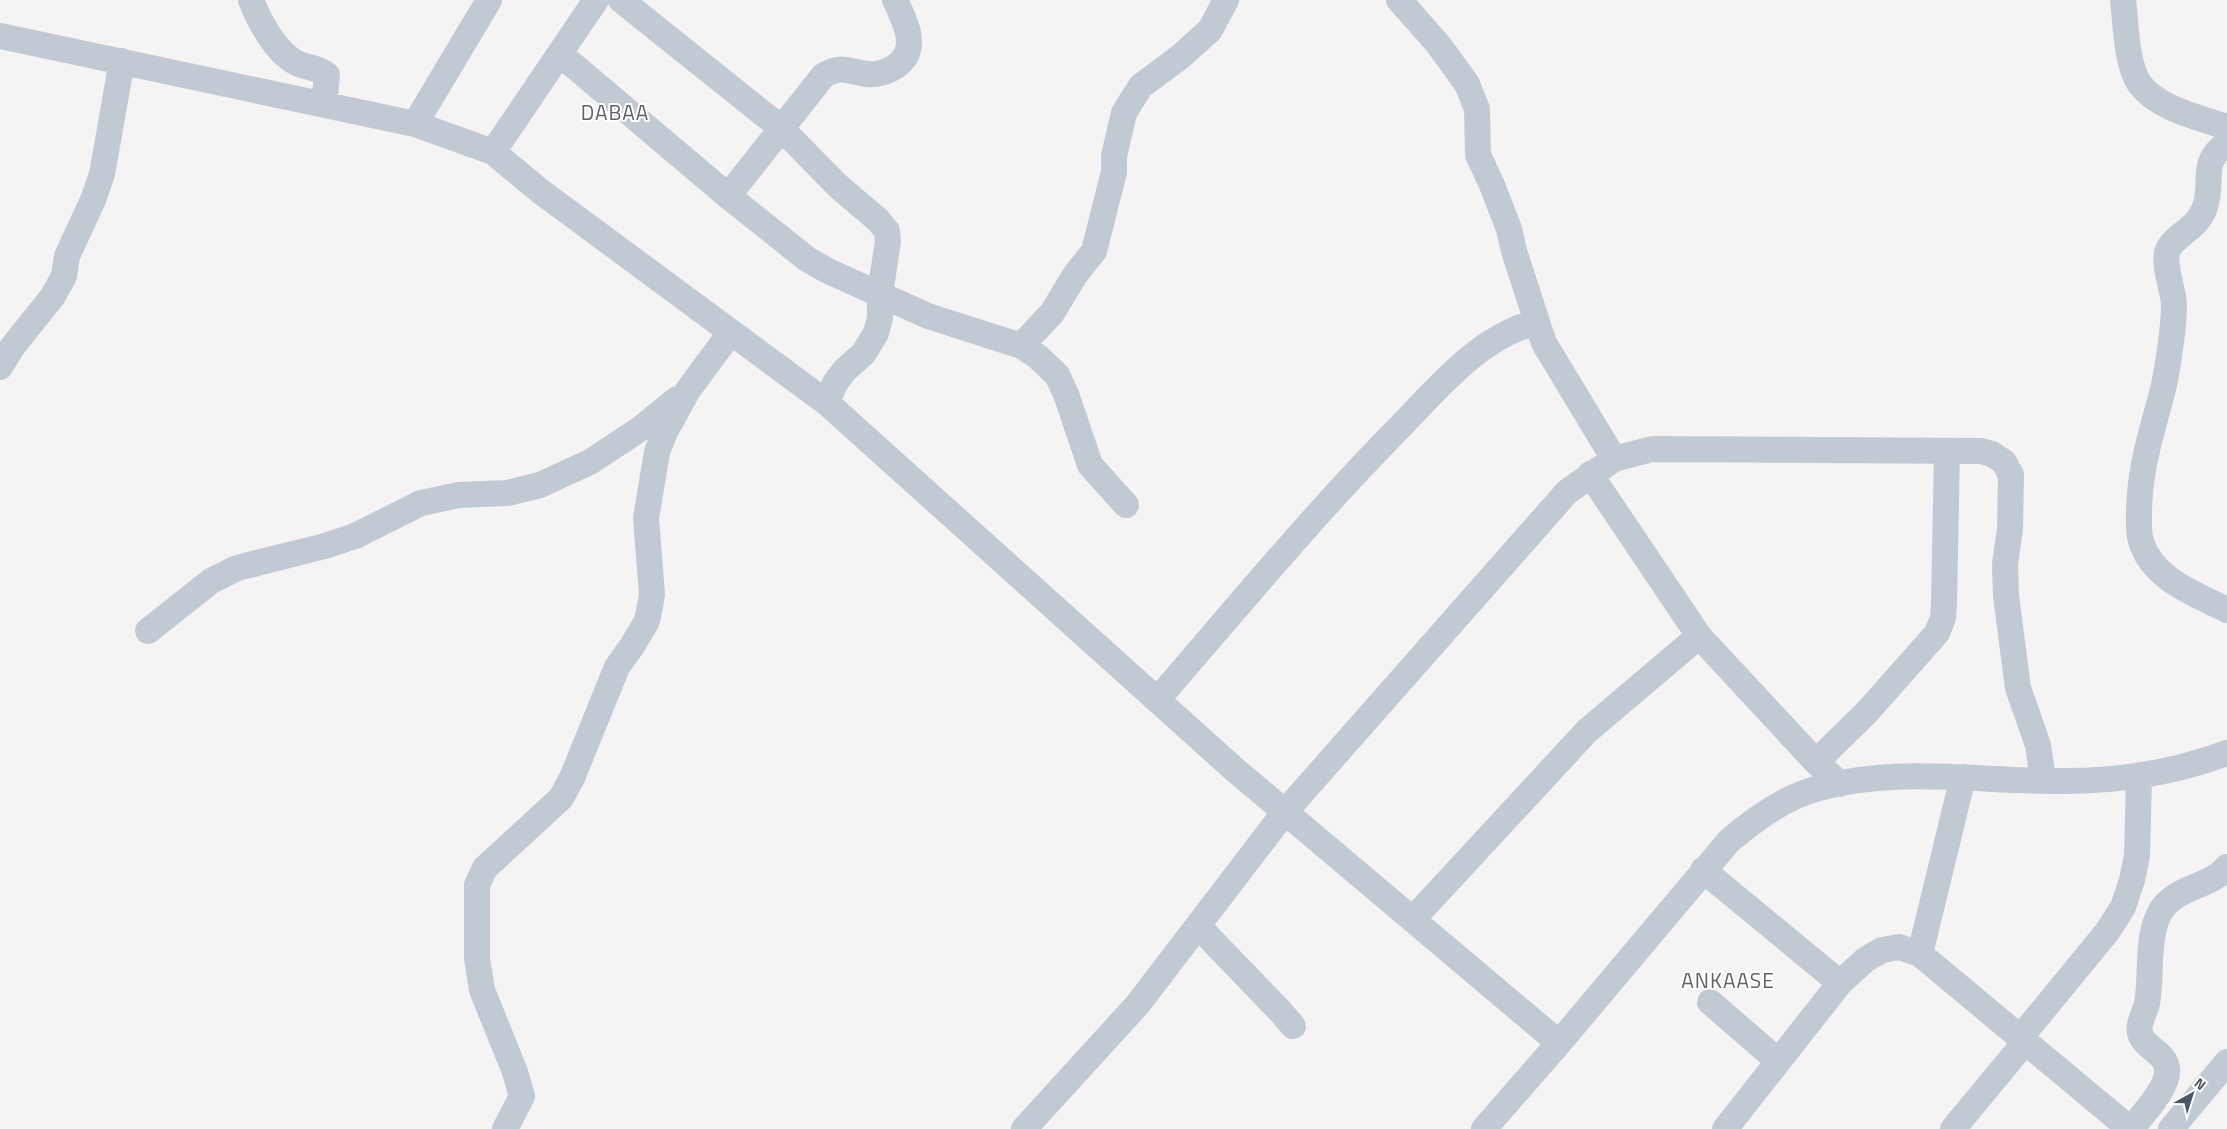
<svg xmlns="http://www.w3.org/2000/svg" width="2227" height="1129" font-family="'Titillium Web',sans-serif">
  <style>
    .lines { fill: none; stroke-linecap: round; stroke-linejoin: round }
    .minor { stroke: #c1cad2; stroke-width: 26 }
    .labels { text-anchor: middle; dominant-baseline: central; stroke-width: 4; stroke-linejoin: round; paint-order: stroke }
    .quarter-label { font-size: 21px; letter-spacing: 1px; fill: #5f6368; stroke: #fff }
  </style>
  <rect width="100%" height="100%" fill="#f5f3f3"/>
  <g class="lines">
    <path class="minor" d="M251 0C259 21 277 55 299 64 309 68 319 68 327 75L324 104
      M621 0 781 128 838 186 878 220 887 231 888 241 880 294V318L876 333 864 353 845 370 835 383 827 403
      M1399 0 1438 44 1467 84 1477 109 1478 155 1492 185 1509 229 1514 251 1537 322
      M2123 0C2126 24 2126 63 2139 83 2156 108 2200 118 2227 127
      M0 36 415 124 493 152 540 191 827 403 1234 769 1559 1043
      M560 54 728 196 807 259 828 271 928 316 1021 346 1037 356 1057 375 1066 394 1090 465 1126 505
      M415 124 489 0
      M2227 143C2199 163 2214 180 2205 207 2198 229 2174 235 2168 250 2162 263 2174 291 2174 306 2174 326 2168 365 2164 385 2153 430 2140 463 2139 511 2139 521 2138 532 2141 541 2152 579 2195 594 2227 610
      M493 152 596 0
      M728 196 823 76C842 64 848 72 867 74 876 75 886 72 893 68 921 51 906 24 895 0
      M1021 346 1052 313 1075 275 1094 251 1114 172V156L1124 113 1130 103 1141 86 1180 57 1210 30 1226 0
      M0 367 13 346 53 296 64 276 67 256 93 200 102 174 122 61
      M1590 474 1699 636 1816 762 1840 784
      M148 631 211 581 237 568 325 546 355 536 421 503 459 495 507 493 540 485 590 462 640 429 677 399
      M1157 700C1236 609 1313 515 1398 429 1437 389 1481 335 1537 322L1544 343 1614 459
      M1816 762 1867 712 1937 633 1943 618 1944 603 1947 451
      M1703 870 1840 983
      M1413 919 1587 731 1699 636
      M1198 926 1280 1011 1293 1026
      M1920 954 1963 777
      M1710 1002 1778 1061
      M2020 1038 2107 932 2123 907 2132 880 2137 856 2139 777
      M505 1129 522 1096 515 1072 482 990 477 958V885L485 868 561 798 572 778 617 667 632 646 647 621 652 595 646 518 657 452 665 432 688 390 731 332
      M1024 1129 1138 1004 1284 813 1567 492 1614 459 1652 449 1981 451 1992 454 2004 462 2011 475 2010 529 2005 564 2006 596 2018 688 2038 745 2043 780
      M1484 1129 1559 1043 1729 841C1755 819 1785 797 1819 788 1899 766 1983 782 2064 781 2121 781 2174 773 2227 753
      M1725 1129 1840 983 1865 960 1882 950 1899 947 1920 954 2130 1129
      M1953 1129 2025 1042
      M2131 1129C2142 1115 2170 1087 2167 1068 2165 1053 2147 1049 2141 1036 2136 1025 2145 1014 2147 1003 2153 974 2144 928 2166 904 2183 886 2211 886 2227 867
      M2171 1129 2227 1062"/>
  </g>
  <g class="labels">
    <g class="quarter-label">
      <text x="615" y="112">DABAA</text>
      <text x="1728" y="980">ANKAASE</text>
    </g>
  </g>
  <g transform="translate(2192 1094) rotate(39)" stroke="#ffffff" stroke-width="4" paint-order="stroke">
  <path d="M0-4L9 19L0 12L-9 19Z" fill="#4a5661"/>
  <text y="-8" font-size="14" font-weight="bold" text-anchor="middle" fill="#4a5661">N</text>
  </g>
</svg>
